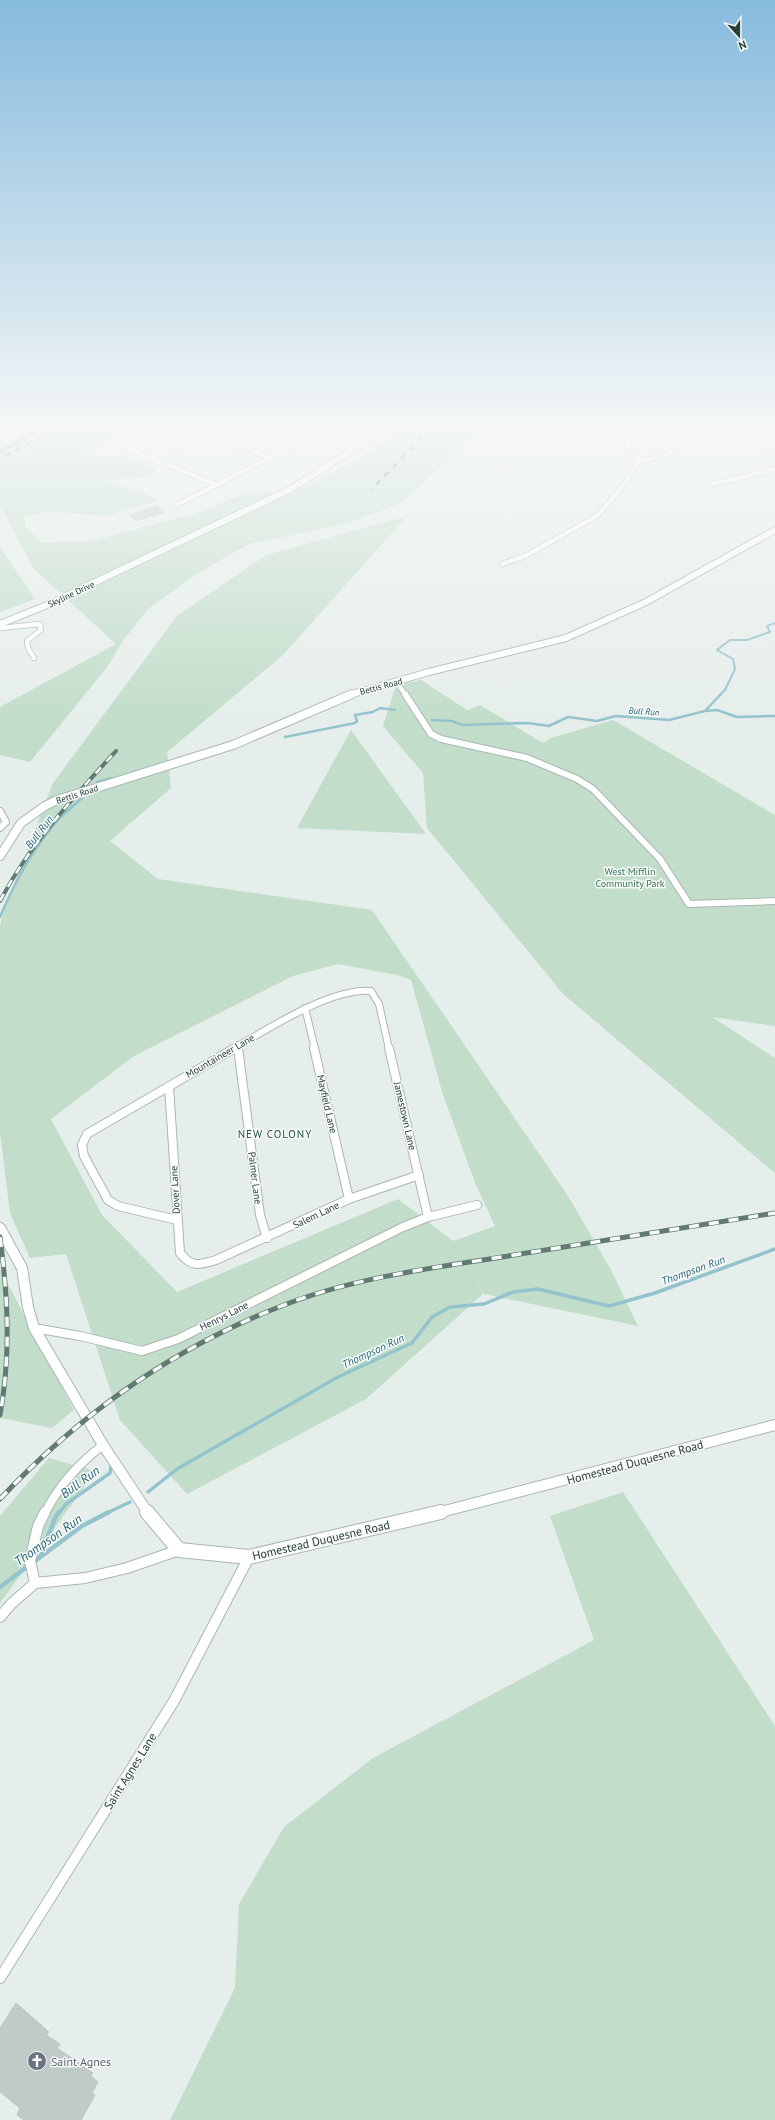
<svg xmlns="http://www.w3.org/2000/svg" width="775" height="2120" font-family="'PT Sans',sans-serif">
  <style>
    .green { fill: #c2ddca; fill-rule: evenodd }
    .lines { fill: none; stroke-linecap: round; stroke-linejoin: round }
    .stream-far3 { stroke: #94c3cd; stroke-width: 2 }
    .stream-far2 { stroke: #94c3cd; stroke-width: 2.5 }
    .stream-far1 { stroke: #94c3cd; stroke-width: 3.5 }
    .stream { stroke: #94c3cd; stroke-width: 4.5 }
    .building { fill: #bfcbc7; stroke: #b9c7c2 }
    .minor-far3-casing { stroke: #a9b6b2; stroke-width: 6 }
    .minor-far2-casing { stroke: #a9b6b2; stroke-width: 8 }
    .minor-far1-casing { stroke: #a9b6b2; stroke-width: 10 }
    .minor-casing { stroke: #a9b6b2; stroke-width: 12 }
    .tertiary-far3-casing { stroke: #a9b6b2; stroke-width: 8 }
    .tertiary-far2-casing { stroke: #a9b6b2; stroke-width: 10 }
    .tertiary-far1-casing { stroke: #a9b6b2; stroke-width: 12 }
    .tertiary-casing { stroke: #a9b6b2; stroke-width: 16 }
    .primary-casing { stroke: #c3c9c8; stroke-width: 2 }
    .minor-far3 { stroke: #fff; stroke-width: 4.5 }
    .minor-far2 { stroke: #fff; stroke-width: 6 }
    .minor-far1 { stroke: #fff; stroke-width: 8 }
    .minor { stroke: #fff; stroke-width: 10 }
    .tertiary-far3 { stroke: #fff; stroke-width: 6 }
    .tertiary-far2 { stroke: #fff; stroke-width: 8 }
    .tertiary-far1 { stroke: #fff; stroke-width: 10 }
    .tertiary { stroke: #fff; stroke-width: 14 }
    .primary { fill: #6f9f94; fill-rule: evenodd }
    .rail-far2-casing { stroke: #617a74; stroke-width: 3 }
    .rail-far1-casing { stroke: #617a74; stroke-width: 4 }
    .rail-casing { stroke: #617a74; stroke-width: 5 }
    .rail-far2 { stroke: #f7faf9; stroke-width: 2; stroke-dasharray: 6; stroke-linecap: butt }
    .rail-far1 { stroke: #f7faf9; stroke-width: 2.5; stroke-dasharray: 8; stroke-linecap: butt }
    .rail { stroke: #f7faf9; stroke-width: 3.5; stroke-dasharray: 10; stroke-linecap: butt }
    .tertiary-bridge-casing { stroke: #a9b6b2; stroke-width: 10; stroke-linecap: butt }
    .tertiary-bridge { stroke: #fff; stroke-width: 8 }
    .labels { text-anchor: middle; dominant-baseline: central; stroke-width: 3; stroke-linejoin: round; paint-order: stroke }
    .far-street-label { font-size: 9px; fill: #273f39; stroke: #f7faf9 }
    .far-water-label { font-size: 9px; font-style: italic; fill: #256676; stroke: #f7faf9 }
    .park-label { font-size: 10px; fill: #34724e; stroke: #f7faf9 }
    .street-label { font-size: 10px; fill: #273f39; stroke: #f7faf9 }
    .water-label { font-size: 11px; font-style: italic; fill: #256676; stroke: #f7faf9 }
    .neighbourhood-label { font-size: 11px; letter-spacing: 1px; fill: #244f46; stroke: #f7faf9 }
    .near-street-label { font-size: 12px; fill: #273f39; stroke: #f7faf9 }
    .near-worship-label { font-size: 12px; fill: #5b616d; stroke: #f7faf9; text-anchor: start }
    .near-water-label { font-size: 13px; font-style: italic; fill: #256676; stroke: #f7faf9 }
  </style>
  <rect width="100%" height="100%" fill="#e6eeeb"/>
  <path class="green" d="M70 424H128L114 436 78 457H129L157 468 151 477 101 480 140 491 159 501 105 516 49 511 24 517 26 528 43 543 92 541 194 514 249 492H294L362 457 408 424H477L481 429 400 504 345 524 249 544 198 573 148 609 122 642 108 666 30 762 0 755V707L116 644 34 569 0 505V463Z
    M254 424H327L311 434 266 432Z
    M407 516 282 656 167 752 171 788 110 841 158 879 372 910 568 1196 610 1268 638 1326 484 1294 475 1278 483 1294 366 1399 187 1494 120 1420 66 1254 30 1258 10 1213 0 1132V926L3 913 53 783 177 616 266 555ZM338 964 397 975 411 980 443 1095 476 1185 495 1226 453 1241 398 1199 177 1292 102 1215 51 1119 134 1056 293 976Z
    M0 547 35 599 0 612Z
    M421 680 467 710 480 705 543 743 551 738 613 720 775 815V1026L712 1017 775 1058V1173L563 994 427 828 423 773 383 726 396 685Z
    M351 730 426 834 297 828Z
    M0 1269 74 1410 52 1428 0 1418Z
    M49 1458 96 1471 0 1603V1516Z
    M623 1492 775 1726V2120H170L235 1988 239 1904 284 1827 373 1758 594 1640 550 1516Z"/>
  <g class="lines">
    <path class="stream-far3" d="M720 695 725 690 735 669 733 659 717 650 730 640H747L770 632 767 626 775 623"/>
    <path class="stream-far2" d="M705 711 717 710 737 717 775 716
      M432 720 452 721 462 725 528 723 549 726 568 717 597 721 616 716 669 720 705 711 721 694
      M285 737 355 723 357 721 355 715 373 712 380 708 395 710
      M93 787 97 782 112 778
      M0 917C15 881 34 846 61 817 69 809 78 802 86 794"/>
    <path class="stream-far1" d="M148 1492 177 1469 338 1377 412 1343 432 1317 450 1307 484 1304 513 1292 538 1289 609 1306 655 1293 775 1249
      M59 1513 66 1504 110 1473 111 1466
      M107 1513 130 1502"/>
    <path class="stream" d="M40 1557 55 1518 59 1512
      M0 1587 82 1526 109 1512"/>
  </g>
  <path class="building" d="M157 506 165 512 136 521 129 515Z
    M16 2003 49 2032 46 2035 60 2044 57 2048 93 2073 91 2076 98 2082 92 2093 95 2095 81 2120H24L17 2115 20 2108 0 2092V2028Z"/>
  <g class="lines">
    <defs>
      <path id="minor-far3" d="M179 424 271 458
        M751 440 775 450
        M130 450 217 485
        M130 450 152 435 175 424
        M151 458 222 424
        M639 461C669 458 679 449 693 424
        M713 484 775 469
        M176 505 338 424
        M502 564 525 556 597 516 623 486 639 461 626 444 633 424
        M0 628 40 624 41 630 27 641 28 648 34 658
        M396 682 406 695"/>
      <path id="minor-far2" d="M405 694 431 734 441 739 527 758 577 779 593 789 660 859 689 904 775 901
        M0 811 6 822 0 828
        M305 1008 315 1049
        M238 1045 239 1049
        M233 1049C268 1029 330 988 371 991L379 1004 389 1049"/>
      <path id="minor-far1" d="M238 1048 260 1215 267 1238
        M314 1048 349 1199
        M169 1086 180 1253C192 1268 199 1265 216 1260L349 1199 419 1175
        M428 1217 477 1205
        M177 1220 118 1206 108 1200 84 1156 82 1145 87 1134 235 1048
        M34 1328 80 1336 142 1351 178 1339 403 1227 428 1217 389 1048
        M45 1513C59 1485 78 1464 103 1445"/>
      <path id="minor" d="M35 1583 30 1561 38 1526 45 1512
        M0 1617 11 1604 35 1583 85 1578 127 1568 179 1550
        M0 1978 174 1701 249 1557"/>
      <path id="tertiary-far3" d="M0 624 47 605 289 490 394 424
        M349 695 429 672 566 638 646 602 775 530"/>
      <path id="tertiary-far2" d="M99 787 233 745 352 694
        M0 856 21 823 45 806"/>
      <path id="tertiary-far1" d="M0 1228 22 1268 28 1307 34 1328 103 1445 148 1513
        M437 1513 775 1425"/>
      <path id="tertiary" d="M147 1512 179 1550 249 1557 441 1512"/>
      <path id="primary" d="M39 424H46L19 444 0 454V449L15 442Z"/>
    </defs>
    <use href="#minor-far3" class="minor-far3-casing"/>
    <use href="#minor-far2" class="minor-far2-casing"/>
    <use href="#minor-far1" class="minor-far1-casing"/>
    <use href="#minor" class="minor-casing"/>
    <use href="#tertiary-far3" class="tertiary-far3-casing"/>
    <use href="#tertiary-far2" class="tertiary-far2-casing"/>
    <use href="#tertiary-far1" class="tertiary-far1-casing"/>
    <use href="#tertiary" class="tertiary-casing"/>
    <use href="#primary" class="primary-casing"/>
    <use href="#minor-far3" class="minor-far3"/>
    <use href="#minor-far2" class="minor-far2"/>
    <use href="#minor-far1" class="minor-far1"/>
    <use href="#minor" class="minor"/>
    <use href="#tertiary-far3" class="tertiary-far3"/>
    <use href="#tertiary-far2" class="tertiary-far2"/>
    <use href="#tertiary-far1" class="tertiary-far1"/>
    <use href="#tertiary" class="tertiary"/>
    <use href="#primary" class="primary"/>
    <defs>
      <path id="rail-far2" d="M0 459 64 424
        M372 489 435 424"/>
      <path id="rail-far1" d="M0 901C30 844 73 798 116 751"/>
      <path id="rail" d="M0 1237C8 1297 11 1355 0 1415
        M0 1499C77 1417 169 1351 274 1309 346 1279 425 1269 502 1257 593 1242 684 1228 775 1213"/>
    </defs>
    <use href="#rail-far2" class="rail-far2-casing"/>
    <use href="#rail-far1" class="rail-far1-casing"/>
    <use href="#rail" class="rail-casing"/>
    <use href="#rail-far2" class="rail-far2"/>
    <use href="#rail-far1" class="rail-far1"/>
    <use href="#rail" class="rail"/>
    <defs>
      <path id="tertiary-bridge" d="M45 806 57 800 99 787"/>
    </defs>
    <use href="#tertiary-bridge" class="tertiary-bridge-casing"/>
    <use href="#tertiary-bridge" class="tertiary-bridge"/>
  </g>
  <linearGradient id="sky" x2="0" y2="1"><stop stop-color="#86badd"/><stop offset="0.59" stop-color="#f4f7f6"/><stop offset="1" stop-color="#f4f7f6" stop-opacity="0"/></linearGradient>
  <rect width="775" height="721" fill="url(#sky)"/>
  <defs>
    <symbol id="church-disc" viewBox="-11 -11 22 22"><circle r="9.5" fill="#6b7280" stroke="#f7faf9"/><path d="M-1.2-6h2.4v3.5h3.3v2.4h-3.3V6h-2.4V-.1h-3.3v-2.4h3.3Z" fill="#fff"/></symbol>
  </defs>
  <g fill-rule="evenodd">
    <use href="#church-disc" x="26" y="2050" width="22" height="22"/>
  </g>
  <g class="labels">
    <g class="far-street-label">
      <text transform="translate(71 594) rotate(-25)">Skyline Drive</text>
      <text transform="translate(381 686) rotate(-15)">Bettis Road</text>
      <text transform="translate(77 794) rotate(-18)">Bettis Road</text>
    </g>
    <g class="far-water-label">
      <text transform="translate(644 711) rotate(4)">Bull Run</text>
    </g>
    <g class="park-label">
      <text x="630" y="871">West Mifflin<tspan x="630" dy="12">Community Park</tspan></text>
    </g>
    <g class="street-label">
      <text transform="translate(220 1056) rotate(-30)">Mountaineer Lane</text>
      <text transform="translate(327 1104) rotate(77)">Mayfield Lane</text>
      <text transform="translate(405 1116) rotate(77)">Jamestown Lane</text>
      <text transform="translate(255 1178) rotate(83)">Palmer Lane</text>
      <text transform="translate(175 1190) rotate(-93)">Dover Lane</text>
      <text transform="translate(316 1215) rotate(-25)">Salem Lane</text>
      <text transform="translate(224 1316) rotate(-27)">Henrys Lane</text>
    </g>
    <g class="water-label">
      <text transform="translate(39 832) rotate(-52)">Bull Run</text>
      <text transform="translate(693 1270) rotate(-20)">Thompson Run</text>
      <text transform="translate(373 1351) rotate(-25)">Thompson Run</text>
    </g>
    <g class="neighbourhood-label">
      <text x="275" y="1134">NEW COLONY</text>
    </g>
    <g class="near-street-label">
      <text transform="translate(635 1462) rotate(-15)">Homestead Duquesne Road</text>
      <text transform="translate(321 1540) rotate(-13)">Homestead Duquesne Road</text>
      <text transform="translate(130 1771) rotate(-58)">Saint Agnes Lane</text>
    </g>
    <g class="near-worship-label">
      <text x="51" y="2061">Saint Agnes</text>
    </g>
    <g class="near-water-label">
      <text transform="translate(80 1482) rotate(-36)">Bull Run</text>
      <text transform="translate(48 1540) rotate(-35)">Thompson Run</text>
    </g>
  </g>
  <g transform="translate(739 36) rotate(159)" stroke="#f7faf9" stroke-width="3" paint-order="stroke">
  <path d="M0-3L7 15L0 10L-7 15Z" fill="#273f39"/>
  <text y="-6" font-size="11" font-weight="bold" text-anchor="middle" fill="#273f39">N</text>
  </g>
</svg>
